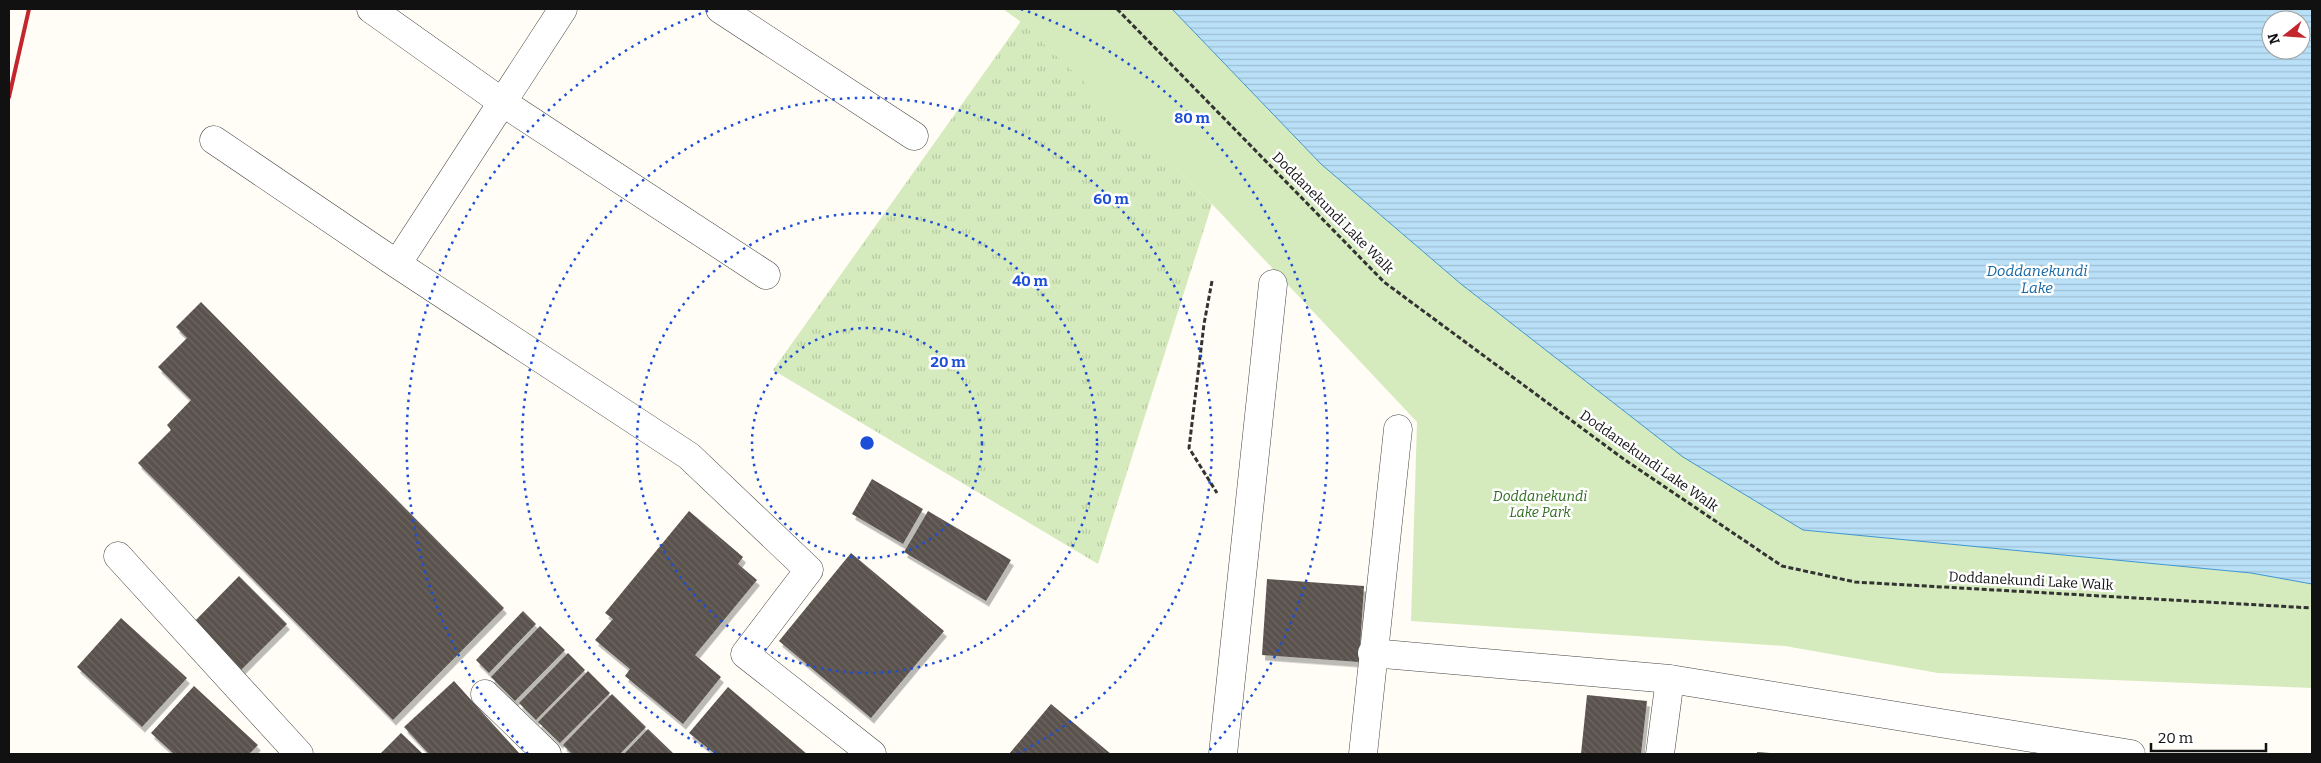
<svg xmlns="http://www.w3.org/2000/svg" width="2321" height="763" font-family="Bitter,serif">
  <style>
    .grass { fill: url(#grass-tufts) }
    .park { fill: #d5ebbd }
    .water { fill: url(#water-rules); stroke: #3f96cf; fill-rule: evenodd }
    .building { fill: url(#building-back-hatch); filter: url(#shadow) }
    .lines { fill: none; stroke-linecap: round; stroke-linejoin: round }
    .minor-casing { stroke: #444; stroke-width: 29 }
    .path { stroke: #333; stroke-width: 3; stroke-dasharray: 5 2.5; stroke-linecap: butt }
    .minor { stroke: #fff; stroke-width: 28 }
    .rail { stroke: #c4262e; stroke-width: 4 }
    .ring { fill: none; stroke: #1d4ed8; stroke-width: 2.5; stroke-dasharray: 2.5 5 }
    .labels { text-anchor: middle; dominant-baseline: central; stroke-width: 5; stroke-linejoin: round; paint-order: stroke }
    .street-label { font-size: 14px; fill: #111; stroke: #fff }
    .park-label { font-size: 14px; font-style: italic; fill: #2f6b1f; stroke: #fff }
    .water-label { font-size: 15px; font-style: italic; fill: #1768a6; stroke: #fff }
    .centre { fill: #1d4ed8; stroke: #fff; stroke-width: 2.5 }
    .ring-label { font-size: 15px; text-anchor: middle; font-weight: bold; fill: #1d4ed8; stroke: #fff; stroke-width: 5; stroke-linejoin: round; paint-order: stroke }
  </style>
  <defs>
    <pattern id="grass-tufts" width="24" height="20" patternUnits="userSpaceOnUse" patternTransform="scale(1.25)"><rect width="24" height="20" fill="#d5ebbd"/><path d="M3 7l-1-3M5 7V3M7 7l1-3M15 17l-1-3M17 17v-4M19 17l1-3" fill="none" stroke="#b6c8a1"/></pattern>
    <pattern id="water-rules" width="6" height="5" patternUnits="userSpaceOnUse" patternTransform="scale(1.25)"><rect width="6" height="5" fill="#b9e0f7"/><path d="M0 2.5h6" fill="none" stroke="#9ebfd3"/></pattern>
    <pattern id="building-back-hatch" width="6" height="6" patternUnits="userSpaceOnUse" patternTransform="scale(1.25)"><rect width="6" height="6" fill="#5a524d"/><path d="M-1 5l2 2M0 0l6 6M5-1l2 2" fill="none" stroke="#6d6662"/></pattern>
    <filter id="shadow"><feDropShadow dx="3" dy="5.5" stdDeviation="0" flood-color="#0004"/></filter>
  </defs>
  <rect width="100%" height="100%" fill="#fffdf5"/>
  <path class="grass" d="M1021 21 1212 204 1098 564 773 370Z"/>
  <path class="park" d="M1003 9H1172L1321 164 1461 284 1683 457 1803 530 2251 573 2312 584V688L1938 673 1785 646 1411 621 1417 422 1212 204 1021 22Z"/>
  <path class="water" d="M1172 9H2312V584L2251 573 1803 530 1683 457 1461 284 1321 164ZM2271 20H2301V50H2271Z"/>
  <path class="building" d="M201 302 504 608 393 720 138 463 171 430 167 425 191 400 158 367 187 338 176 327Z
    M872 479 923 509 903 544 852 514Z
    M689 511 743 557 738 564 757 580 695 655 721 677 683 724 625 676 630 669 595 640 613 619 605 613Z
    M928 511 1011 560 986 601 904 552Z
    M851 553 944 631 871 718 779 641Z
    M239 576 287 624 241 670 193 623Z
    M1267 579 1364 586 1359 662 1262 655Z
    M523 611 536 624 489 673 476 660Z
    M121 618 187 678 142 727 77 667Z
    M540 626 565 650 515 701 491 677Z
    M568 653 585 670 536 720 519 703Z
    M588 671 610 693 560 743 538 722Z
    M454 681 520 754H429L404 727Z
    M194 686 258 745 249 754H174L151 733Z
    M728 687 807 754H715L689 733Z
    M612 694 646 727 620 754H572L563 745Z
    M1587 695 1647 701 1641 754H1581Z
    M1051 704 1111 754H1009Z
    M648 729 674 754H624Z
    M401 733 423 754H380Z
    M1757 752 1770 753V754H1757Z"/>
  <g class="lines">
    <defs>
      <path id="minor" d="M371 9 502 102 766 275
        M720 9 914 136
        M214 140 397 264 689 456 809 570 745 654 872 754
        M397 264 563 9
        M118 556 299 754
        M1372 653 1670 679 2131 754
        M485 694 547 754
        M1223 754 1273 284
        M1363 754 1398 429
        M1660 754 1670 679"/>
    </defs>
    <use href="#minor" class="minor-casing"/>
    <path class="path" d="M1117 9 1384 282 1625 460 1782 566 1855 582 2312 608
      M1212 281 1204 324 1189 448 1217 493"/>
    <use href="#minor" class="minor"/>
    <path class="rail" d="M9 97 29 9"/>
  </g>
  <g class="ring">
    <circle cx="867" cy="443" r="115"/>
    <circle cx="867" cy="443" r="230"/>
    <path d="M716 753A345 345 0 1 1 1018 753"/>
    <path d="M528 754A460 460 0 0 1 713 9M1021 9A460 460 0 0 1 1206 754"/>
  </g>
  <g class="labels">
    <g class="street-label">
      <text transform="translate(1333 213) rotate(45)">Doddanekundi Lake Walk</text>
      <text transform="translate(1649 461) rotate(35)">Doddanekundi Lake Walk</text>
      <text transform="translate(2031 581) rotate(3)">Doddanekundi Lake Walk</text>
    </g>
    <g class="park-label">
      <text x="1540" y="496">Doddanekundi<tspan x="1540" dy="16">Lake Park</tspan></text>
    </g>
    <g class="water-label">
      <text x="2037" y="271">Doddanekundi<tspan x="2037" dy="17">Lake</tspan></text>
    </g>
  </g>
  <circle cx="867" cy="443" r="8" class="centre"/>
  <g class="ring-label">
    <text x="1192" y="123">80 m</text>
    <text x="1111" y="204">60 m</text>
    <text x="1030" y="286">40 m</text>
    <text x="948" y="367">20 m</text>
  </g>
  <rect width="2321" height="763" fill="none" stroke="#111111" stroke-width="20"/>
  <g transform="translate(2286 35) rotate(253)"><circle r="24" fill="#ffffff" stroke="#a0a0a0"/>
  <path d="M0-4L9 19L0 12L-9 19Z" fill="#c4262e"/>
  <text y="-8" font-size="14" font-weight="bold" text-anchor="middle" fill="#111111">N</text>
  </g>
  <path d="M2151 743v8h115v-8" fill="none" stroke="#111111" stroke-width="2.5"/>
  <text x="2158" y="743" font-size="15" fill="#111111" stroke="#ffffff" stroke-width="4" paint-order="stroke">20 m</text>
</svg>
